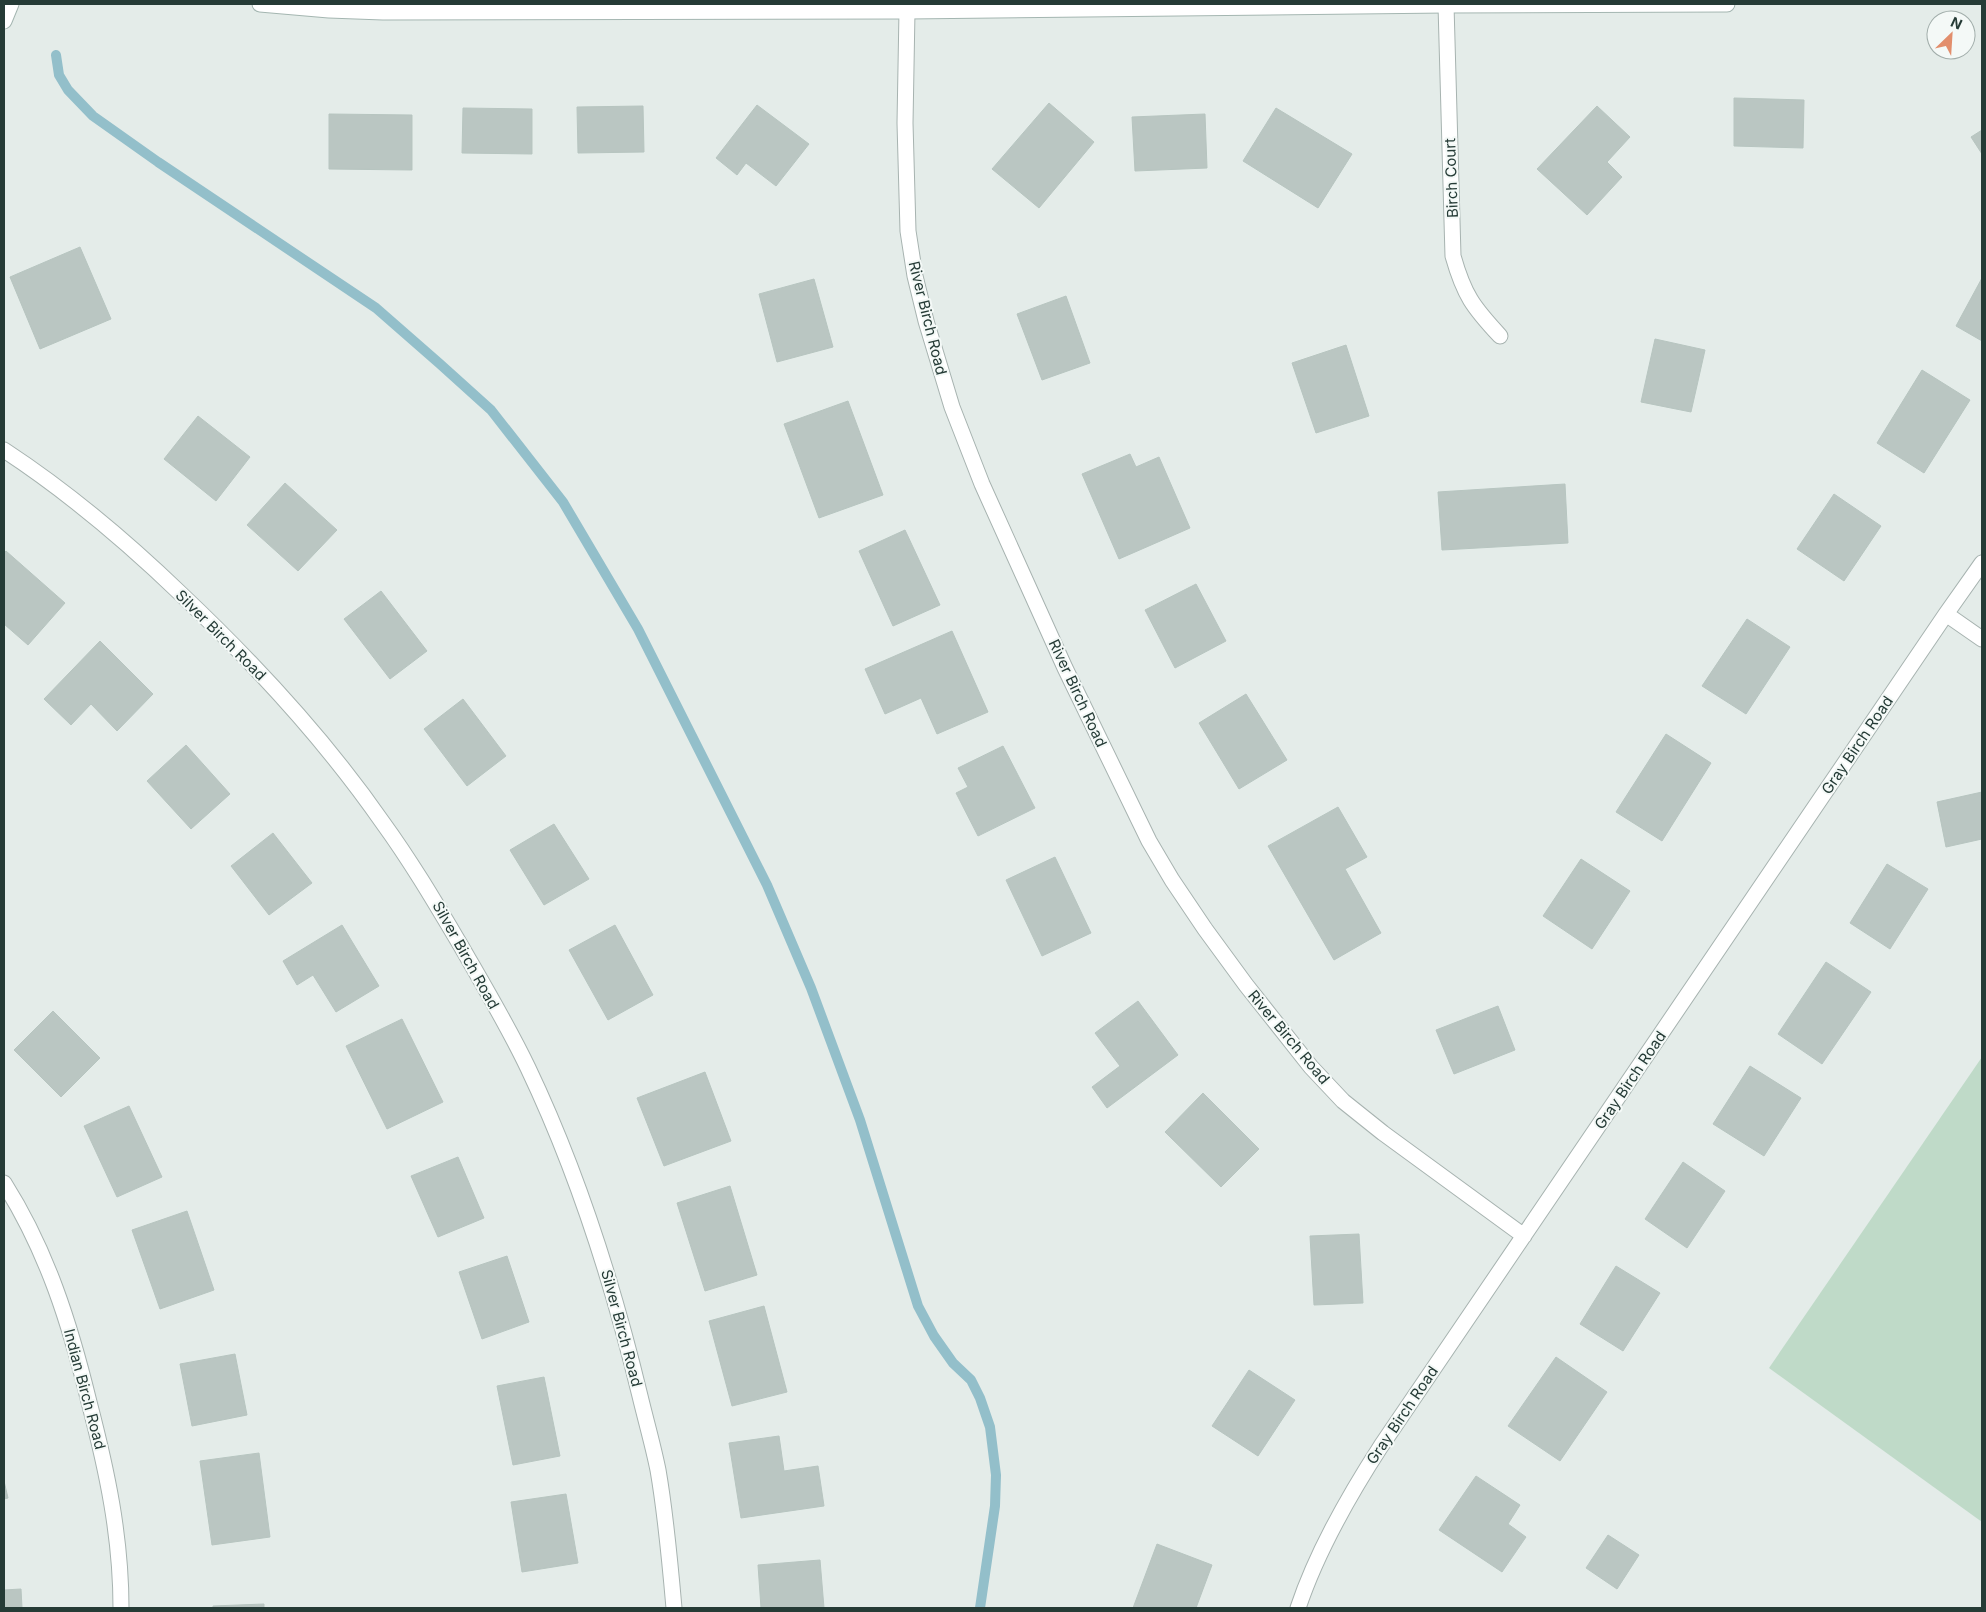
<svg xmlns="http://www.w3.org/2000/svg" width="1986" height="1612" font-family="Inter,sans-serif">
  <style>
    .green { fill: #bfdac8 }
    .lines { fill: none; stroke-linecap: round; stroke-linejoin: round }
    .stream { stroke: #93bfca; stroke-width: 10 }
    .building { fill: #bac6c2; stroke: #b7c5c0 }
    .street-casing { stroke: #a7b3b0; stroke-width: 17 }
    .secondary-casing { stroke: #a4b6b1; stroke-width: 17 }
    .street { stroke: #fff; stroke-width: 15 }
    .secondary { stroke: #fff; stroke-width: 15 }
    .labels { text-anchor: middle; dominant-baseline: central; stroke-width: 4; stroke-linejoin: round; paint-order: stroke }
    .street-label { font-size: 15px; fill: #253b36; stroke: #f4f9f7 }
  </style>
  <rect width="100%" height="100%" fill="#e4ece9"/>
  <path class="green" d="M1982 1057V1522L1769 1368Z"/>
  <g class="lines">
    <path class="stream" d="M56 55 59 75 68 90 93 116 158 162 376 308 440 364 491 410 563 502 638 629 767 885 811 988 860 1120 918 1306 934 1336 953 1363 971 1380 980 1398 990 1427 996 1475 995 1506 980 1608"/>
  </g>
  <path class="building" d="M1734 98 1804 100 1803 148 1734 146Z
    M1049 103 1094 142 1039 208 992 169Z
    M757 105 809 144 776 186 746 163 737 175 716 158Z
    M643 106 644 152 578 153 577 107Z
    M1597 106 1630 137 1607 162 1622 177 1587 215 1537 169Z
    M463 108 532 109V154L462 153Z
    M1276 108 1352 154 1318 208 1243 161Z
    M329 114 412 115V170L329 169Z
    M1205 114 1207 168 1135 171 1132 117Z
    M1982 130V154L1971 137Z
    M80 247 111 319 40 349 10 277Z
    M1982 278V341L1956 326Z
    M814 279 833 347 777 362 759 294Z
    M1066 296 1090 363 1042 380 1017 314Z
    M1655 339 1705 350 1691 412 1641 402Z
    M1346 345 1369 416 1316 433 1292 363Z
    M1922 370 1970 400 1924 473 1877 443Z
    M848 401 883 495 819 518 784 424Z
    M198 416 250 457 216 501 164 459Z
    M1130 454 1136 467 1159 457 1190 528 1119 559 1082 474Z
    M285 483 337 530 298 571 247 525Z
    M1565 484 1568 543 1442 550 1438 492Z
    M1834 494 1881 526 1844 581 1797 549Z
    M905 530 940 605 893 626 859 551Z
    M6 551 65 603 28 645 4 624V553Z
    M1196 584 1226 641 1175 668 1145 610Z
    M381 591 427 651 390 679 344 619Z
    M1747 619 1790 647 1746 714 1702 686Z
    M952 631 988 712 937 734 921 698 885 714 865 669Z
    M100 641 153 694 117 731 91 704 71 725 44 699Z
    M1246 694 1287 760 1239 789 1199 723Z
    M463 699 506 756 467 786 424 729Z
    M1666 734 1711 763 1662 841 1616 812Z
    M186 745 230 794 191 829 147 781Z
    M1003 746 1035 808 978 836 956 793 968 787 958 768Z
    M1982 792V839L1946 847 1937 802Z
    M1338 807 1367 857 1345 869 1381 933 1334 960 1268 846Z
    M554 824 589 879 544 905 510 850Z
    M273 833 312 883 269 915 231 866Z
    M1055 857 1091 933 1042 956 1006 880Z
    M1581 859 1630 891 1592 949 1543 916Z
    M1887 864 1928 889 1890 949 1850 923Z
    M342 925 379 986 336 1012 313 975 297 985 283 961Z
    M615 925 653 995 608 1020 569 950Z
    M1826 962 1871 992 1822 1064 1778 1034Z
    M1138 1001 1178 1055 1107 1108 1092 1087 1120 1066 1095 1033Z
    M1498 1006 1515 1050 1454 1074 1436 1030Z
    M53 1011 100 1058 61 1097 14 1050Z
    M402 1019 443 1102 387 1129 346 1046Z
    M1750 1066 1801 1098 1764 1156 1713 1124Z
    M705 1072 731 1141 664 1166 637 1098Z
    M1203 1093 1259 1149 1221 1187 1165 1132Z
    M129 1106 162 1177 117 1197 84 1126Z
    M458 1157 484 1218 438 1237 411 1176Z
    M1683 1162 1725 1191 1687 1248 1645 1219Z
    M730 1186 757 1275 705 1291 677 1203Z
    M187 1211 214 1290 160 1309 132 1230Z
    M1359 1234 1363 1303 1314 1305 1310 1236Z
    M507 1256 529 1322 482 1339 459 1272Z
    M1616 1266 1660 1293 1623 1351 1580 1324Z
    M764 1306 787 1392 732 1406 709 1321Z
    M235 1354 247 1415 192 1426 180 1364Z
    M1556 1357 1607 1392 1560 1461 1508 1426Z
    M1249 1370 1295 1400 1258 1456 1212 1426Z
    M544 1377 560 1456 513 1465 497 1386Z
    M779 1436 784 1471 818 1466 824 1506 741 1518 729 1443Z
    M259 1453 270 1537 212 1545 200 1461Z
    M1476 1476 1520 1505 1508 1524 1526 1537 1502 1572 1439 1530Z
    M4 1481 8 1498 4 1499Z
    M566 1494 578 1563 522 1572 511 1502Z
    M1608 1535 1639 1555 1617 1589 1586 1568Z
    M1157 1544 1212 1565 1196 1608H1133Z
    M820 1560 824 1608H761L758 1565Z
    M21 1589 22 1608H4V1590Z
    M264 1604V1608H213V1606Z"/>
  <g class="lines">
    <defs>
      <path id="street" d="M1446 5 1453 256C1464 295 1473 307 1500 336
        M907 11 905 123 908 231 915 276 926 321 952 407 982 484 1065 668 1149 841 1172 880 1205 929 1246 985 1311 1067 1343 1101 1383 1133 1524 1236
        M4 450C68 492 126 541 181 594 254 663 326 741 383 823 412 863 436 904 461 946 484 986 508 1026 528 1068 578 1173 613 1284 640 1396 646 1421 653 1445 658 1470 666 1516 670 1562 674 1608
        M1946 614 1982 639
        M4 1183C47 1251 70 1324 89 1402 107 1471 121 1536 121 1608
        M1298 1608C1317 1551 1348 1497 1381 1446L1946 614 1982 563"/>
      <path id="secondary" d="M260 4 329 10 383 12 907 11 1446 5 1727 4
        M4 21 11 4"/>
    </defs>
    <use href="#street" class="street-casing"/>
    <use href="#secondary" class="secondary-casing"/>
    <use href="#street" class="street"/>
    <use href="#secondary" class="secondary"/>
  </g>
  <g class="labels">
    <g class="street-label">
      <text transform="translate(1451 178) rotate(-92)">Birch Court</text>
      <text transform="translate(928 318) rotate(76)">River Birch Road</text>
      <text transform="translate(221 635) rotate(45)">Silver Birch Road</text>
      <text transform="translate(1078 693) rotate(65)">River Birch Road</text>
      <text transform="translate(1857 745) rotate(-56)">Gray Birch Road</text>
      <text transform="translate(466 955) rotate(61)">Silver Birch Road</text>
      <text transform="translate(1289 1037) rotate(50)">River Birch Road</text>
      <text transform="translate(1630 1080) rotate(-56)">Gray Birch Road</text>
      <text transform="translate(622 1328) rotate(75)">Silver Birch Road</text>
      <text transform="translate(85 1389) rotate(75)">Indian Birch Road</text>
      <text transform="translate(1402 1415) rotate(-56)">Gray Birch Road</text>
    </g>
  </g>
  <rect width="1986" height="1612" fill="none" stroke="#253b36" stroke-width="10"/>
  <g transform="translate(1951 35) rotate(25)"><circle r="24" fill="#f4f9f7" stroke="#a1adaa"/>
  <path d="M0-4L9 19L0 12L-9 19Z" fill="#e28e6c"/>
  <text y="-8" font-size="14" font-weight="bold" text-anchor="middle" fill="#253b36">N</text>
  </g>
</svg>
